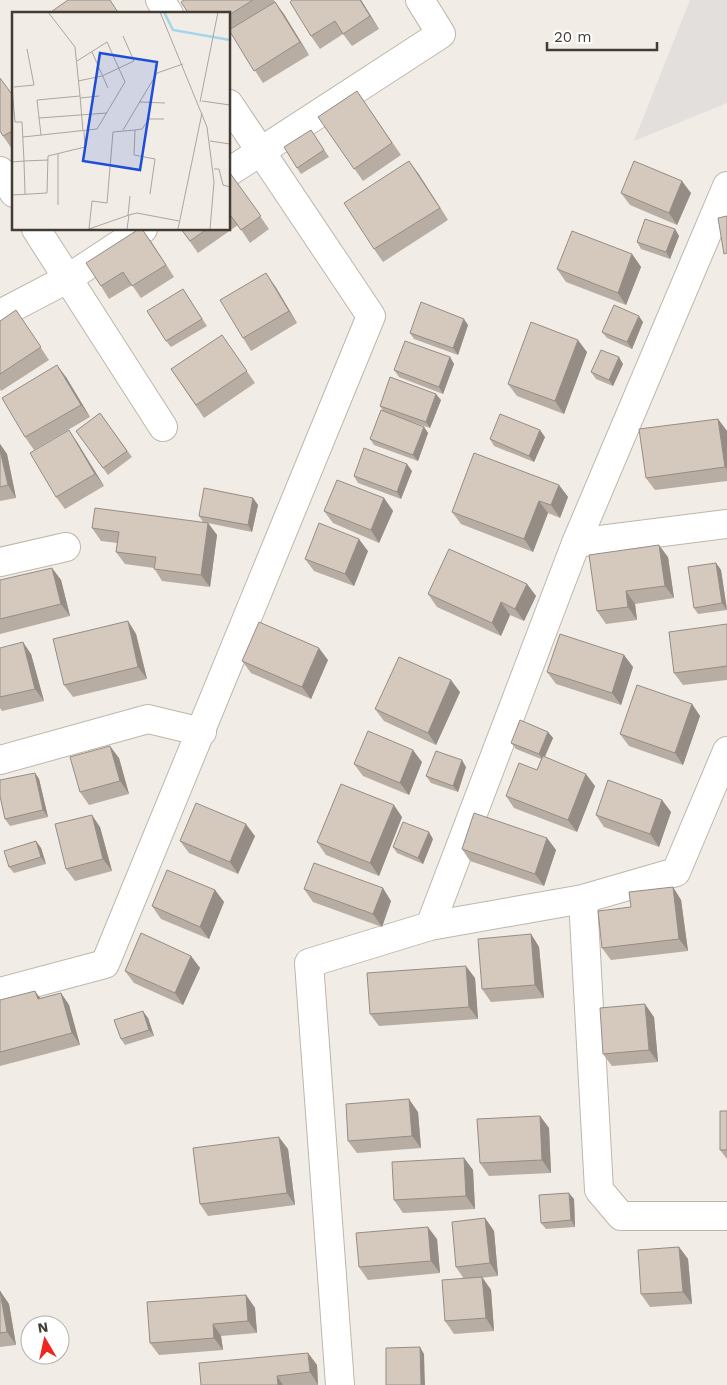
<svg xmlns="http://www.w3.org/2000/svg" width="727" height="1385" font-family="'Work Sans',sans-serif">
  <style>
    .parking { fill: #e2dfdd }
    .lines { fill: none; stroke-linecap: round; stroke-linejoin: round }
    .minor-casing { stroke: #bfb6ab; stroke-width: 30 }
    .minor { stroke: #fff; stroke-width: 28 }
    .wall { fill: #b7ada3 }
    .shaded-wall { fill: #958d85 }
    .building { fill: #d5c9be; stroke: #958d85 }
    .inset-river { fill: none; stroke: #a3d6ec; stroke-width: 2.5 }
    .inset-road { fill: none; stroke: #aba69f; stroke-width: 1 }
    .view { fill: #1d4ed8; fill-opacity: 0.15; stroke: #1d4ed8; stroke-width: 2.5 }
    .inset-edge { fill: none; stroke: #433c35; stroke-width: 2.5 }
  </style>
  <rect width="100%" height="100%" fill="#f1ece5"/>
  <path class="parking" d="M690 0H727V103L634 141Z"/>
  <g class="lines">
    <defs>
      <path id="minor" d="M160 0 169 14
        M0 171 14 193
        M229 172 441 34 420 0
        M36 229 163 427
        M0 314 67 279 143 229
        M576 543 727 524
        M0 562 66 547
        M0 760 148 719 202 732
        M583 899 676 872 727 751
        M430 926 576 543 727 186
        M0 992 105 964 371 316 229 104
        M340 1385 309 963 430 926 583 899 599 1190 621 1216H727"/>
    </defs>
    <use href="#minor" class="minor-casing"/>
    <use href="#minor" class="minor"/>
  </g>
  <path class="wall" d="M184 0H274L309 55 263 83 230 32 229 33V14Z
    M361 0 379 29 352 46 343 34 320 49 311 36Z
    M357 91 401 155 363 181 318 117Z
    M14 97V148L12 149 3 136Z
    M311 130 329 157 301 174 297 168Z
    M230 173 269 229 250 243 238 225 198 253 181 229H229V174Z
    M418 173 448 220 383 262 374 249Z
    M621 193H691L677 225 630 205Z
    M675 229 679 236 670 259 641 249 637 242Z
    M150 240 174 277 141 298 132 285 109 299 101 286Z
    M632 254 641 267 626 305 566 282 557 269Z
    M275 286 297 323 251 351 243 338Z
    M183 289 207 326 171 347 166 341Z
    M16 310 49 360 1 391 0 389V321Z
    M643 322 632 349 607 338 602 332Z
    M468 325 458 355 414 339 410 333Z
    M222 335 255 383 204 418 171 369Z
    M587 352 564 414 517 396 508 384Z
    M450 357 454 364 443 394 399 377 394 370Z
    M623 364 613 386 596 379 591 372Z
    M66 377 90 417 34 450 25 437Z
    M441 400 430 428 400 418 424 427 428 433 418 461 374 445 370 439 384 412 380 406Z
    M100 413 132 457 108 475 76 431Z
    M718 419 727 431V481L655 490 646 478Z
    M545 437 534 462 494 446 490 439Z
    M77 442 104 486 65 509 56 497Z
    M0 444 7 454 16 498 0 501Z
    M412 471 401 499 358 483 354 476Z
    M559 485 568 497 560 518 548 513 533 552 461 524 452 512Z
    M253 498 258 505 252 532 208 523 217 535 210 587 162 581 154 568 125 564 116 552 117 543 101 541 92 528 203 522 199 516Z
    M384 498 393 511 379 543 333 523 324 511Z
    M368 551 354 586 314 571 305 559Z
    M668 557 674 598 635 604 637 620 606 624 597 611Z
    M716 563 721 570 727 610 698 614 694 608Z
    M52 568 61 580 70 616 0 634V580Z
    M527 584 536 596 524 621 510 615 501 636 437 607 428 594Z
    M128 621 136 634 147 679 73 697 64 685Z
    M727 624V680L683 685 674 673Z
    M0 648 31 654 44 701 2 711 0 708Z
    M624 655 633 667 621 705 556 684 547 672Z
    M328 660 311 699 251 673 242 661Z
    M460 692 436 745 384 721 375 709Z
    M692 704 700 716 683 765 629 746 620 734Z
    M548 732 553 738 545 757 595 786 577 832 514 808 506 796 537 770 541 759 516 749 511 743Z
    M119 758 129 794 89 805 80 792Z
    M422 762 409 795 363 776 354 764Z
    M466 767 458 792 431 783 426 776Z
    M35 773 39 779 48 817 10 826 5 819Z
    M662 800 671 812 659 847 604 827 596 815Z
    M402 817 379 876 326 855 317 842Z
    M100 827 112 871 75 881 66 869Z
    M255 836 238 874 189 853 180 841Z
    M547 838 556 850 544 886 470 861 462 849Z
    M433 839 423 864 397 853 393 847Z
    M36 841 41 848 46 864 14 873 9 867Z
    M673 887 681 900 688 951 611 960 602 948 631 907Z
    M304 889 391 901 382 927 313 902Z
    M215 890 224 902 209 939 161 919 152 906Z
    M531 934 539 947 544 998 491 1002 482 989Z
    M191 956 200 968 183 1005 134 983 125 971Z
    M475 978 478 1019 379 1026 370 1014Z
    M61 993 69 1005 80 1045 0 1066V1000L41 998Z
    M654 1017 658 1062 612 1066 603 1054Z
    M148 1018 154 1036 125 1045 121 1039Z
    M727 1111V1159L720 1150Z
    M418 1112 421 1148 357 1153 348 1141Z
    M540 1116 549 1128 551 1173 489 1176 480 1163Z
    M288 1149 295 1205 208 1216 200 1204Z
    M464 1158 473 1170 475 1209 403 1213 394 1200Z
    M574 1199 575 1227 546 1229 541 1223Z
    M485 1218 494 1231 498 1276 480 1278 482 1277 491 1290 494 1331 454 1334 445 1321 464 1279 456 1267Z
    M437 1239 440 1273 368 1280 359 1267Z
    M679 1247 688 1259 692 1304 650 1307 641 1294Z
    M0 1291 9 1304 16 1345 0 1347Z
    M246 1295 255 1308 257 1333 221 1336 223 1350 159 1355 150 1343Z
    M308 1353 317 1365 318 1385H201Z"/>
  <path class="shaded-wall" d="M360 0H361L379 29 370 16Z
    M275 2 284 14 309 55 300 42Z
    M409 161 418 173 448 220 440 208Z
    M682 181 691 193 677 225 669 213Z
    M142 229 150 240 174 277Z
    M675 229 679 236 670 259 666 252Z
    M632 254 641 267 626 305 618 293Z
    M266 273 275 286 297 323 289 311Z
    M639 316 643 322 632 349 627 342Z
    M464 319 468 325 458 355 453 348Z
    M578 340 587 352 564 414 555 401Z
    M450 357 454 364 443 394 439 387Z
    M619 357 623 364 613 386 609 380Z
    M57 365 66 377 90 417 81 405Z
    M436 394 441 400 430 428 426 422Z
    M718 419 727 431V470L725 467Z
    M424 427 428 433 418 461 413 455Z
    M69 430 77 442 104 486 95 474Z
    M540 430 545 437 534 462 529 456Z
    M0 444 7 454 16 498 8 485 0 450Z
    M407 464 412 471 401 499 397 492Z
    M559 485 568 497 560 518 551 505Z
    M253 498 258 505 252 532 248 525Z
    M384 498 393 511 379 543 371 530Z
    M539 501 548 513 533 552 524 539Z
    M208 523 217 535 210 587 201 575Z
    M359 539 368 551 354 586 345 574Z
    M659 545 668 557 674 598 665 586Z
    M716 563 721 570 727 610 722 603Z
    M52 568 61 580 70 616 61 604Z
    M527 584 536 596 524 621 515 609Z
    M626 591 635 604 637 620 628 607Z
    M501 602 510 615 501 636 492 623Z
    M128 621 136 634 147 679 138 667Z
    M23 642 31 654 44 701 35 689Z
    M319 648 328 660 311 699 302 687Z
    M624 655 633 667 621 705 612 693Z
    M451 680 460 692 436 745 428 733Z
    M692 704 700 716 683 765 675 753Z
    M548 732 553 738 543 760 539 754Z
    M110 746 119 758 129 794 120 781Z
    M413 750 422 762 409 795 400 783Z
    M462 760 466 767 458 792 453 786Z
    M35 773 39 779 48 817 43 810Z
    M586 774 595 786 577 832 568 820Z
    M662 800 671 812 659 847 650 834Z
    M394 805 402 817 379 876 370 863Z
    M92 815 100 827 112 871 103 859Z
    M246 824 255 836 238 874 230 862Z
    M429 832 433 839 423 864 418 858Z
    M547 838 556 850 544 886 535 874Z
    M36 841 41 848 46 864 41 857Z
    M673 887 681 900 688 951 679 939Z
    M383 888 391 901 382 927 373 914Z
    M215 890 224 902 209 939 200 927Z
    M531 934 539 947 544 998 535 985Z
    M191 956 200 968 183 1005 175 993Z
    M466 966 475 978 478 1019 469 1007Z
    M35 991 44 1003 38 999Z
    M61 993 69 1005 80 1045 72 1033Z
    M645 1004 654 1017 658 1062 649 1050Z
    M143 1011 148 1018 154 1036 149 1030Z
    M409 1099 418 1112 421 1148 412 1136Z
    M540 1116 549 1128 551 1173 542 1160Z
    M279 1137 288 1149 295 1205 287 1193Z
    M464 1158 473 1170 475 1209 466 1196Z
    M569 1193 574 1199 575 1227 571 1220Z
    M485 1218 494 1231 498 1276 490 1263Z
    M428 1227 437 1239 440 1273 431 1261Z
    M679 1247 688 1259 692 1304 683 1292Z
    M482 1277 491 1290 494 1331 486 1318Z
    M0 1291 9 1304 16 1345 7 1332Z
    M246 1295 255 1308 257 1333 248 1321Z
    M213 1324 221 1336 223 1350 214 1338Z
    M420 1347 424 1354 425 1385H421Z
    M308 1353 317 1365 318 1385 310 1372Z
    M277 1376 283 1385H278Z"/>
  <path class="building" d="M68 0H110L119 14H48Z
    M184 0H253L229 15V14H189L181 2Z
    M292 0H360L370 16 343 34 335 21 311 36 290 2Z
    M275 2 300 42 254 71 229 30Z
    M0 78 14 97V130L3 136 0 131Z
    M357 91 392 143 354 169 318 117Z
    M311 130 324 150 297 168 284 147Z
    M409 161 440 208 374 249 344 203Z
    M634 161 682 181 669 213 621 193Z
    M230 173 261 216 241 230 229 213V174Z
    M727 216V253L724 254 718 218Z
    M645 219 675 229 666 252 637 242Z
    M139 229H142L166 265 132 286 123 272 101 286 86 263Z
    M181 229H207L190 241Z
    M572 231 632 254 618 293 557 269Z
    M266 273 289 311 243 338 220 300Z
    M183 289 202 319 166 341 147 311Z
    M421 302 464 319 453 348 410 333Z
    M614 305 639 316 627 342 602 332Z
    M16 310 41 347 0 374V321Z
    M531 322 578 340 555 401 508 384Z
    M222 335 247 371 196 405 171 369Z
    M405 341 450 357 439 387 394 370Z
    M601 350 619 357 609 380 591 372Z
    M57 365 81 405 25 437 2 398Z
    M390 377 436 394 426 422 380 406Z
    M381 410 424 427 413 455 370 439Z
    M100 413 127 451 103 468 76 431Z
    M500 414 540 430 529 456 490 439Z
    M718 419 725 467 646 478 639 429Z
    M69 430 95 474 56 497 30 453Z
    M364 448 407 464 397 492 354 476Z
    M0 450 8 485 0 487Z
    M474 453 559 485 551 505 539 501 524 539 452 512Z
    M337 480 384 498 371 530 324 511Z
    M204 488 253 498 248 525 199 516Z
    M95 508 208 523 201 575 154 569 156 557 116 552 119 532 92 528Z
    M319 523 359 539 345 574 305 559Z
    M659 545 665 586 626 591 628 607 597 611 589 555Z
    M449 549 527 584 515 609 501 602 492 623 428 594Z
    M716 563 722 603 694 608 688 567Z
    M52 568 61 604 0 619V580Z
    M128 621 138 667 64 685 53 639Z
    M259 622 319 648 302 687 242 661Z
    M727 624V666L674 673 669 632Z
    M560 634 624 655 612 693 547 672Z
    M23 642 35 689 0 697V648Z
    M399 657 451 680 428 733 375 709Z
    M637 685 692 704 675 753 620 734Z
    M520 720 548 732 539 754 511 743Z
    M368 731 413 750 400 783 354 764Z
    M110 746 120 781 80 792 70 757Z
    M436 751 462 760 453 786 426 776Z
    M543 756 586 774 568 820 506 796 519 763 537 770Z
    M35 773 43 810 5 819 0 796V780Z
    M608 780 662 800 650 834 596 815Z
    M341 784 394 805 370 863 317 842Z
    M196 803 246 824 230 862 180 841Z
    M474 813 547 838 535 874 462 849Z
    M92 815 103 859 66 869 55 824Z
    M403 822 429 832 418 858 393 847Z
    M36 841 41 857 9 867 4 851Z
    M314 863 383 888 373 914 304 889Z
    M167 870 215 890 200 927 152 906Z
    M673 887 679 939 602 948 598 911 631 907 629 892Z
    M141 933 191 956 175 993 125 971Z
    M531 934 535 985 482 989 478 939Z
    M466 966 469 1007 370 1014 367 973Z
    M35 991 38 999 61 993 72 1033 0 1052V1000Z
    M645 1004 649 1050 603 1054 600 1008Z
    M143 1011 149 1030 121 1039 114 1020Z
    M409 1099 412 1136 348 1141 346 1104Z
    M720 1111H727V1150H720Z
    M540 1116 542 1160 480 1163 477 1119Z
    M279 1137 287 1193 200 1204 193 1148Z
    M464 1158 466 1196 394 1200 392 1162Z
    M569 1193 571 1220 541 1223 539 1195Z
    M485 1218 490 1263 456 1267 452 1222Z
    M428 1227 431 1261 359 1267 356 1233Z
    M679 1247 683 1292 641 1294 638 1250Z
    M482 1277 486 1318 445 1321 442 1280Z
    M0 1291 7 1332 0 1333Z
    M246 1295 248 1321 213 1324 214 1338 150 1343 147 1302Z
    M420 1347 421 1385H386V1348Z
    M308 1353 310 1372 277 1376 278 1385H201L199 1363Z"/>
  <g transform="translate(12 12)">
    <rect width="218" height="218" fill="#f1ece5"/>
    <path class="inset-river" d="M152 0 161 18 218 28"/>
    <path class="inset-road" d="M36 0 63 35 68 84M148 0 195 115 202 170 198 217M80 40 96 76M66 69 90 64 122 49 111 24M0 75 3 110H10L12 149 0 150M2 75 22 73 15 37M68 86 87 84M190 89 218 93M127 90 153 91M188 90 206 0M27 106 95 101M111 118 145 61 171 52M123 118 130 117 137 107H152M29 123 25 88 68 84 71 119M11 125 85 117 113 70 95 30 65 49M198 129 218 132M202 157H207L211 173 218 175M13 182 12 149 36 148M0 183 35 181 36 144 73 135 72 119M46 193V142M116 203 118 184M77 217 80 189 95 191 101 120 123 118 122 143 143 147 138 182M77 217 117 203M115 217 117 203 125 201 167 209M166 217 190 101"/>
    <path class="view" d="M88 41 145 50 128 158 71 149Z"/>
    <rect width="218" height="218" class="inset-edge"/>
  </g>
  <g transform="translate(45 1340) rotate(351)"><circle r="24" fill="#ffffff" stroke="#b4b1ae"/>
  <path d="M0-4L9 19L0 12L-9 19Z" fill="#ee261f"/>
  <text y="-8" font-size="14" font-weight="bold" text-anchor="middle" fill="#433c35">N</text>
  </g>
  <path d="M547 42v8h110v-8" fill="none" stroke="#433c35" stroke-width="2.5"/>
  <text x="554" y="42" font-size="15" fill="#433c35" stroke="#ffffff" stroke-width="4" paint-order="stroke">20 m</text>
</svg>
